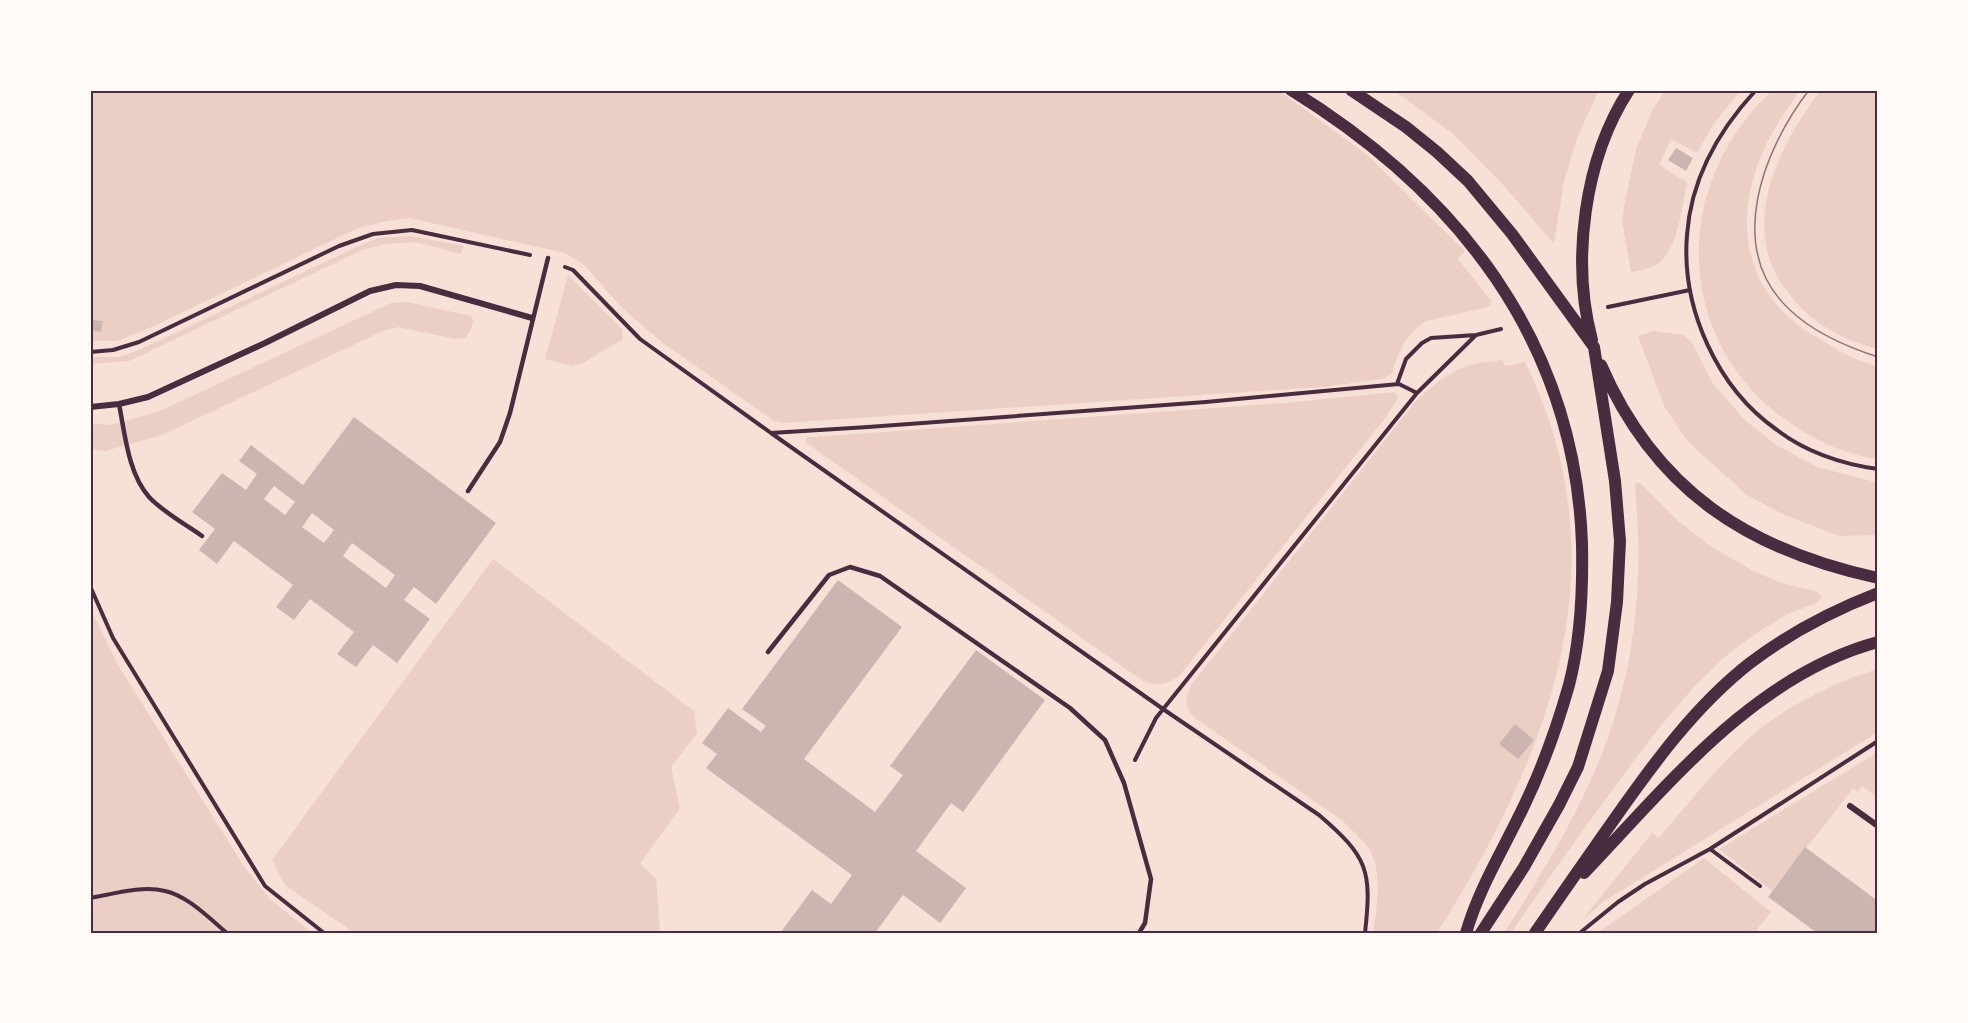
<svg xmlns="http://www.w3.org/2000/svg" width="1968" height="1023" font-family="Literata,serif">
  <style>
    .green { fill: #ebcfc5 }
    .building { fill: #ccb4b1; fill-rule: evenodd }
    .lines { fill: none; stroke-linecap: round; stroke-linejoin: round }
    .path { stroke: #4a2c40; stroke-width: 4 }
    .service { stroke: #4a2c40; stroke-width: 4.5 }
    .minor { stroke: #4a2c40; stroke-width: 6 }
    .secondary { stroke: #4a2c40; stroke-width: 12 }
    .tram { stroke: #8f747c; stroke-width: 1.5 }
    .neatline { fill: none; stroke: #4a2c40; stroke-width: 2 }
  </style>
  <rect width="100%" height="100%" fill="#f7e1d7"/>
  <path class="green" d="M90 90H1278L1366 154 1465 251 1458 259 1492 302 1488 307 1427 321C1406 333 1399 351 1392 373L1383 379 1322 387 783 423 774 421 663 343 624 310 584 265 565 253 409 218 387 221 358 228 154 326 117 341H90Z
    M1393 90H1599L1577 138 1564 182 1554 244 1505 187 1452 133Z
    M1665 90H1741L1713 125 1697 153 1671 139 1659 165 1687 182C1683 203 1678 247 1661 261 1653 269 1642 270 1631 272L1622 221 1624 206 1636 149 1652 111Z
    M1773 90H1800C1788 108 1775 126 1766 145 1731 219 1742 293 1816 337 1835 348 1856 362 1878 366V459C1842 454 1808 437 1779 415 1671 331 1675 179 1773 90Z
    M1821 90H1878V349C1844 341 1811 323 1790 295 1786 289 1780 283 1777 276 1743 214 1783 139 1821 90Z
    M411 236 464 246 461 254 416 242 386 244 362 250 129 361 90 364V357H119L141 349 359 246 378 238Z
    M568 275 622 329 623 339 583 363 572 366 545 359Z
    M407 302 471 316 474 321 470 331 465 338 456 339 398 327 383 331 162 435 105 451 90 449V423L110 425 160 411 391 303Z
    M1653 331 1683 335 1691 341 1713 384 1745 420 1776 445 1817 467 1878 483V535L1840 536 1784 515 1747 495 1688 442 1664 406 1638 336Z
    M1502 360 1505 366 1525 362C1625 565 1549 755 1437 933H1373C1376 910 1382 880 1373 857 1368 843 1353 832 1343 821L1195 718C1184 707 1184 698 1192 684L1415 402C1430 387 1448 372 1469 365 1480 362 1491 362 1502 360Z
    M1394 392 1398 398 1386 417 1180 675C1169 685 1157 686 1143 681L805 442 807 437H812L1284 403Z
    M1640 483 1676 519 1710 546 1755 572 1785 584 1816 591 1822 597C1814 607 1797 609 1786 615 1760 630 1733 648 1712 669 1674 706 1643 748 1611 792 1577 838 1544 885 1511 933H1504C1544 870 1584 806 1609 735 1637 655 1643 571 1635 487V484Z
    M493 559 694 711 697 733 671 767 680 808 640 864 656 878 660 933H354L285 885 272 860Z
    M90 608 118 665 243 865 269 898 312 933H90Z
    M1878 669V732L1603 902 1582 920 1652 833 1659 838C1688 804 1716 768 1749 738 1783 708 1834 682 1878 669Z
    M1878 752V798L1862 786 1858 792 1853 788C1827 824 1798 856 1772 891L1719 849Z
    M1704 858 1771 912 1754 933H1598Z"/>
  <path class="building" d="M1676 148 1693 158 1686 171 1668 160Z
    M90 320 103 321 101 332 90 330Z
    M354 417 496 523 436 604 414 587 404 600 430 619 397 663 373 645 356 667 337 654 354 632 310 599 294 620 276 607 293 585 234 541 217 564 199 550 215 529 192 512 222 473 246 490 257 474 239 461 251 445 303 485ZM274 486 295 502 285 515 264 499ZM312 513 334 530 324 543 302 527ZM352 543 395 575 386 588 343 556Z
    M838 580 902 627 804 759 875 812 903 775 890 766 976 650 1045 700 963 812 951 803 916 851 966 888 940 923 903 895 875 933H780L812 890 831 904 852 875 706 768 717 754 702 743 728 708 761 732 766 726 742 709Z
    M1515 724 1534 740 1518 759 1499 744Z
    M1805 847 1878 901V933H1817L1768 897Z"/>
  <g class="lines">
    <path class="path" d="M1756 90C1718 131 1691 179 1687 235 1681 308 1717 388 1777 430 1806 452 1842 464 1878 469
      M565 267 573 270 640 339 771 433 868 427 1206 402 1399 384 1417 393 1476 335
      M1608 307 1690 290
      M90 352 113 350 139 342 339 246 373 234 412 230 530 255
      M1397 384 1406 359 1422 343 1431 338 1476 335 1501 329
      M771 433 1163 709 1319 815C1368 857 1372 870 1365 933
      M90 586 113 638 265 886 324 933
      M1135 760 1156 718 1417 393
      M1710 849 1760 886
      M90 898C113 894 142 885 165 891 188 896 209 918 227 933
      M1581 932 1618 902 1645 884 1710 849 1878 741"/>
    <path class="service" d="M119 404C125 434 128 473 149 497 163 512 185 524 202 536
      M468 491 500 442 510 413 548 258
      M768 652 829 575 850 567 880 576 1070 708 1105 740 1124 783 1151 879 1145 923 1139 933"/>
    <path class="minor" d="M90 407 119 404 148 397 265 343 370 291 396 285 420 286 532 318
      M1850 806 1878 826"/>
    <path class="secondary" d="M1291 90C1458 193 1575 341 1582 544 1583 590 1581 639 1569 685 1557 727 1542 769 1523 808 1503 850 1479 888 1466 933
      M1351 90 1406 127 1437 152 1468 181 1512 234 1594 347 1615 481 1620 541 1617 602 1608 671 1578 767 1559 805 1524 867 1481 933
      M1592 340C1571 261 1584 159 1629 90
      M1601 365C1655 490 1748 550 1878 578
      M1584 873C1668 785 1755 675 1878 642
      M1535 933C1561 895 1587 858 1613 821 1653 764 1695 706 1750 663 1788 634 1834 610 1878 593"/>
    <path class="tram" d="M1809 90C1763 150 1724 249 1790 310 1814 333 1847 347 1878 357"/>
  </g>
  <rect width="1968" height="1023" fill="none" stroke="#fffaf5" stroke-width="183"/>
  <rect x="92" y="92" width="1784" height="840" class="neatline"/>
</svg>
